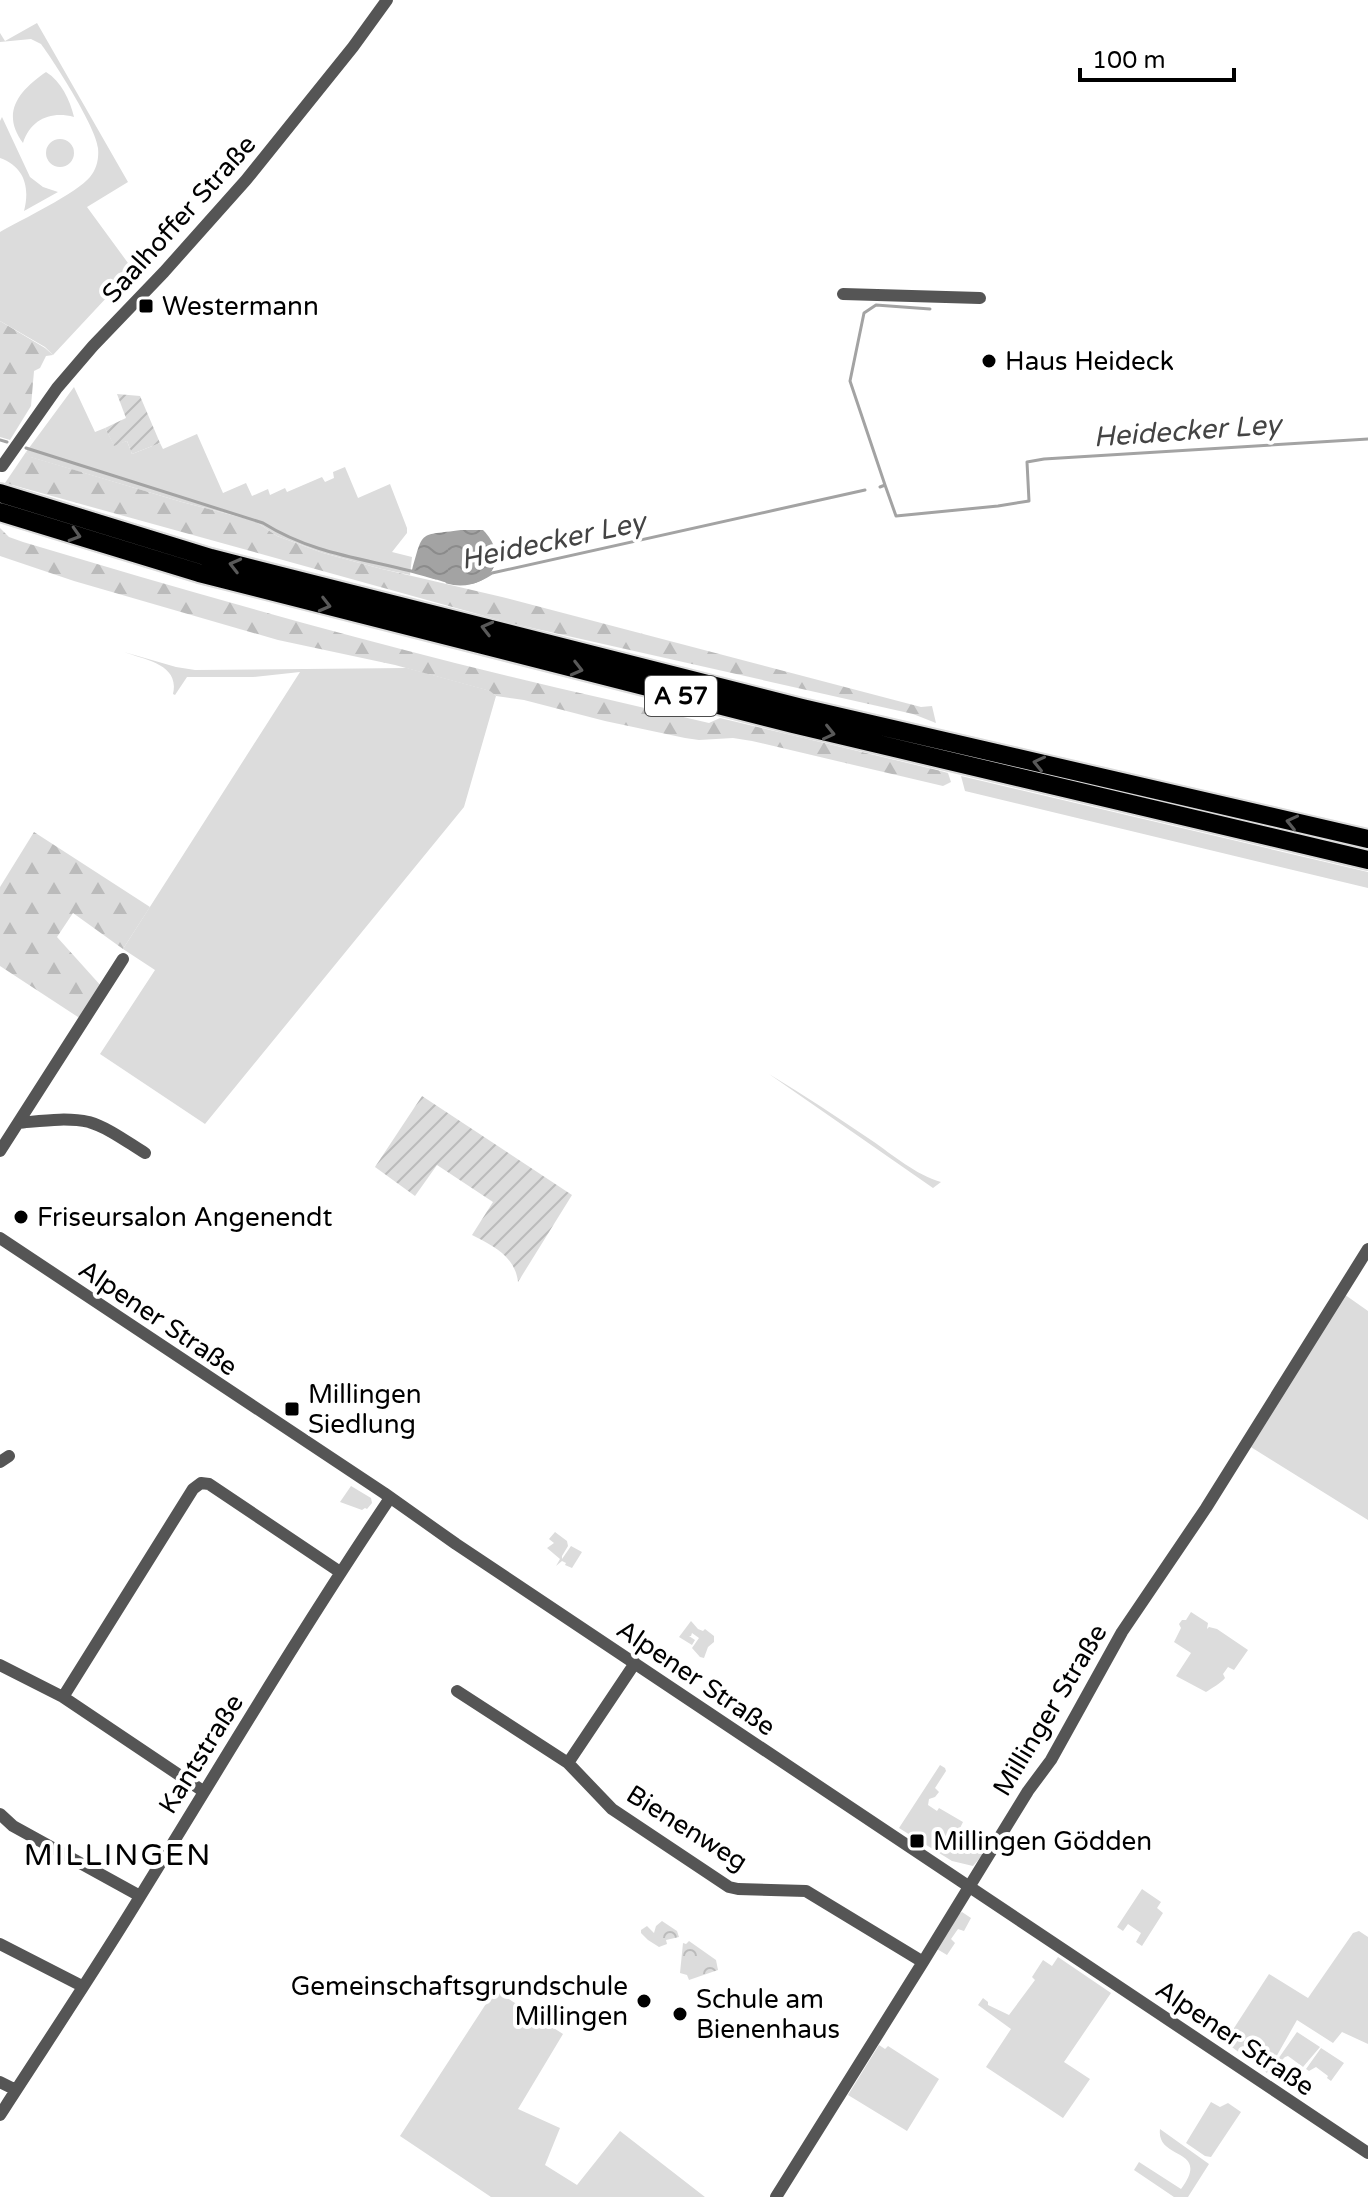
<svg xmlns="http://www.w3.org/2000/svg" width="1368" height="2197" font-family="'Varela Round',sans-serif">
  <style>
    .grass { fill: #dcdcdc }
    .forest { fill: url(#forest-firs) }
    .park { fill: url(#park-crowns) }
    .garden { fill: url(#garden-furrows) }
    .water { fill: url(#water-waves) }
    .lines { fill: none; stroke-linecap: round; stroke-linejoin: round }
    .stream { stroke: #a3a3a3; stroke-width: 3 }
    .highway-casing { stroke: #dbdbdb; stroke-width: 22 }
    .minor { stroke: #555; stroke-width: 12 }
    .highway { stroke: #000; stroke-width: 18 }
    .oneway { stroke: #595959 }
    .poi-dot { fill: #000; stroke: #fff; stroke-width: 3 }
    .labels { text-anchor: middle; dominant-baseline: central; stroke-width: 8; stroke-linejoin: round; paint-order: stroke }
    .shield { fill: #fff; stroke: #4c4c4c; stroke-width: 2 }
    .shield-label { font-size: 24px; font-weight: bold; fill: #000 }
    .street-label { font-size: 26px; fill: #000; stroke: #fff }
    .poi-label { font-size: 26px; fill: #000; stroke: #fff; text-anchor: start }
    .water-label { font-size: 28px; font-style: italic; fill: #444; stroke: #fff }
    .quarter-label { font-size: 30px; letter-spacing: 2px; fill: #000; stroke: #fff }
  </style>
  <defs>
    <pattern id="forest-firs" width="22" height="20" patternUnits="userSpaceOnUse" patternTransform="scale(2)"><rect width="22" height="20" fill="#dcdcdc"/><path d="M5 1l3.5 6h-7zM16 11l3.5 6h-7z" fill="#bbb"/></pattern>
    <pattern id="park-crowns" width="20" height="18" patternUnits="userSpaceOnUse" patternTransform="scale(2)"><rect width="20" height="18" fill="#dcdcdc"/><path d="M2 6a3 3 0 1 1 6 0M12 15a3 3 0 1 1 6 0" fill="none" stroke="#bbb"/></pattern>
    <pattern id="garden-furrows" width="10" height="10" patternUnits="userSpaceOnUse" patternTransform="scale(2)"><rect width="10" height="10" fill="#dcdcdc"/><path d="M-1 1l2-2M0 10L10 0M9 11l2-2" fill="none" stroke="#bbb"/></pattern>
    <pattern id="water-waves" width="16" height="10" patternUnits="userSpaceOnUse" patternTransform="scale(2)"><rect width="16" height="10" fill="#a3a3a3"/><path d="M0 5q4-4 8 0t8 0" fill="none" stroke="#8b8b8b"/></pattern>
  </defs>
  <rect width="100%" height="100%" fill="#fff"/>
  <path class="grass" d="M37 23 128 182 87 207 128 263 127 273 122 281 53 355 45 347 0 321V232C21 220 77 193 90 177 97 169 99 158 98 148 96 127 55 63 41 44L31 39 0 42V33L5 41Z
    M46 72C61 81 70 100 74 117 51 111 31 119 23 143 0 112 20 90 46 72Z
    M2 117 30 177 43 187 58 192 24 211C30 188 25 167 0 158V121Z
    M46 153a14 14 0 1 1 28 0a14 14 0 1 1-28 0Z
    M74 387 95 432 105 428 114 445 127 441 132 454 160 443 163 449 197 434 223 493 246 483 252 496 268 489 270 495 285 488 287 492 322 477 325 482 334 478 333 472 345 467 358 498 390 484 407 528V533L392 552 412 557 410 575 382 569 323 553 277 536 255 521 182 502 30 457 26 452Z
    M124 652 176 667 195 670 407 668 491 691 496 696 464 807 205 1124 100 1054 155 970 123 949 300 672 253 677H187L175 695 173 694C180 664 145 660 124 652Z
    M961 776 1368 872V888L965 791Z
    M769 1074C804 1095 837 1117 871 1140 893 1155 916 1175 941 1182L933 1188Z
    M1341 1292 1368 1311V1520L1246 1444Z
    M351 1486 371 1498 372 1503 367 1509 365 1508 362 1510 340 1502Z
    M555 1532 567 1541 568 1546 562 1556V1559L571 1546 582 1552 572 1568 565 1565 566 1563 562 1561 556 1566 560 1559 547 1548 554 1543 549 1539Z
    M1191 1612 1208 1623 1207 1629 1209 1627 1217 1629 1248 1650 1234 1670 1228 1667 1223 1674 1225 1678C1222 1682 1211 1689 1206 1692L1176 1676 1191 1653 1174 1642 1181 1628 1179 1624 1182 1620H1186Z
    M691 1621 698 1629 703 1631 705 1629 714 1636V1642L708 1647 704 1658 700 1657 692 1648 699 1638 692 1633 691 1636H689L695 1640 692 1645 679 1637Z
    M940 1765 945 1768 946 1771 935 1788 939 1792 935 1797 929 1799 928 1805 937 1811 939 1808 963 1822 957 1834 984 1853 973 1866 952 1861 899 1828Z
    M1142 1889 1161 1902 1157 1908 1163 1913 1142 1946 1136 1942 1141 1933 1128 1924 1123 1931 1117 1927Z
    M962 1912 971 1918 964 1931 958 1929 951 1939 955 1943 947 1955 937 1949 959 1914Z
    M1359 1931 1368 1937V2044L1342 2032 1333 2043 1297 2020 1267 2073 1225 2042 1269 1974 1308 1998 1353 1933Z
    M1058 1957 1111 1993 1064 2062 1090 2079 1063 2118 986 2067 1011 2029 978 2005 983 1998 988 2002V2005L1009 2015 1035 1980 1032 1977 1043 1960 1052 1966Z
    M495 1990 563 2034 518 2109 560 2128 545 2165 577 2185 620 2131 705 2197H491L400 2136Z
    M1297 2032 1320 2047 1303 2067 1288 2056 1285 2057 1281 2061 1278 2059Z
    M879 2045 885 2049 888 2046 939 2079 907 2131 848 2095Z
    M1321 2048 1344 2063 1331 2081 1327 2078 1328 2076 1316 2067 1309 2071 1306 2069Z
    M1211 2102 1220 2107 1228 2103 1241 2112 1211 2157 1205 2156 1186 2143Z
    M1160 2129 1209 2164 1188 2197H1174L1134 2170 1139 2162 1181 2189C1212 2147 1156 2161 1160 2129Z"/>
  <path class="forest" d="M0 321 45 348 53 355 46 356 40 368 34 371 31 406 10 440 0 437Z
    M26 452 31 457 182 502 255 521 277 536 323 553 382 569 502 597 921 707 932 706 936 723 913 714 510 623 5 483Z
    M0 528 9 537 23 542C166 585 310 626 455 663 539 684 624 703 709 723L720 718 937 770 948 773 951 782 943 786 752 741 733 738 699 740 685 738 605 721 524 700 496 696 490 691 395 665 278 640 74 581 0 556Z
    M34 832 150 907 123 949 73 913 57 937 102 987 81 1019 0 966V887Z"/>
  <path class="park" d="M662 1921 677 1931 679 1937 666 1940 667 1944 659 1947 648 1940 641 1933V1930L647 1926 654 1933 656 1926Z
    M689 1941 716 1960 718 1970 689 1980 687 1975 680 1973 683 1943 686 1944Z"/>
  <path class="garden" d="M117 394 140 396 160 443 132 454 127 441 114 446 105 428 126 418Z
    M422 1096 572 1195 518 1282C515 1256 493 1246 472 1235L493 1202 437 1165 415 1196 375 1167Z"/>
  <path class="water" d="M461 530H483C510 557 492 590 454 584 440 582 425 575 412 570 424 529 418 536 461 530Z"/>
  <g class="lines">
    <path class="stream" d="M0 440 7 442
      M26 448 263 523C319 558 376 559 436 578
      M885 485 850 381 864 313 876 305 930 309
      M880 487 885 485 896 516 998 506 1029 501 1027 462 1044 459 1368 439
      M447 582C464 587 478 582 492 573L865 490"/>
    <defs>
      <path id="highway" d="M0 493 211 558 802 708 1368 839
        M0 512 199 573 793 724 1368 860"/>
    </defs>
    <use href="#highway" class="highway-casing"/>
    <path class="minor" d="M843 294 980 298
      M2 466 57 388 93 346 164 272 246 180 353 47 387 0
      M18 1123C41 1121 66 1117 89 1122 109 1128 127 1142 145 1153
      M0 1151 123 959
      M0 1238 384 1493 456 1544 1368 2153
      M0 1462 9 1456
      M0 1665 63 1697 203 1791
      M457 1691 568 1763 612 1809 729 1887 738 1889 806 1891 923 1962
      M63 1697 193 1489 201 1483 209 1484 340 1572
      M568 1763 635 1663
      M0 1814 13 1826 140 1896
      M0 1944 82 1986
      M0 2082 16 2090
      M0 2115C47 2042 96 1969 141 1895 223 1762 303 1627 390 1498
      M776 2197 923 1962 1028 1791 1051 1760 1122 1632 1206 1508 1368 1249"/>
    <use href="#highway" class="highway"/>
  </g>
  <defs><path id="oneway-chevron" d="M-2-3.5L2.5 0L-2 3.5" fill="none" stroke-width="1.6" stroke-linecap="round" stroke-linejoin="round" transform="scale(2)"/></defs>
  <g class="oneway">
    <use href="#oneway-chevron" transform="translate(75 535) rotate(17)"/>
    <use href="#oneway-chevron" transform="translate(235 565) rotate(-166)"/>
    <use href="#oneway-chevron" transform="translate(325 605) rotate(14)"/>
    <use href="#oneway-chevron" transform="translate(487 628) rotate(-166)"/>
    <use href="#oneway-chevron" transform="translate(577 669) rotate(14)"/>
    <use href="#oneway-chevron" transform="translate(829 733) rotate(13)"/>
    <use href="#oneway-chevron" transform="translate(1039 763) rotate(-167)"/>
    <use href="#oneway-chevron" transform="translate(1292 822) rotate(-167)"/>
  </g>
  <g class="poi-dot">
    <rect x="138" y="298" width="16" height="16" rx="4"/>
    <circle cx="989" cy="361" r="8"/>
    <circle cx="21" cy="1217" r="8"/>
    <rect x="284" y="1401" width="16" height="16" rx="4"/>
    <rect x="909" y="1833" width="16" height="16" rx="4"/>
    <circle cx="644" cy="2001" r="8"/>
    <circle cx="680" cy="2014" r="8"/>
  </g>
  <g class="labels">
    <rect class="shield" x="645" y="676" width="72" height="40" rx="6"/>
    <g class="shield-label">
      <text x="681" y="696">A 57</text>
    </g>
    <g class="street-label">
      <text transform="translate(179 219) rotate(-48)">Saalhoffer Straße</text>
      <text transform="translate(158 1318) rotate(34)">Alpener Straße</text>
      <text transform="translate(696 1678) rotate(34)">Alpener Straße</text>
      <text transform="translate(1050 1710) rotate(-59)">Millinger Straße</text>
      <text transform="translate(201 1754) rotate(-58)">Kantstraße</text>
      <text transform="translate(687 1828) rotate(32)">Bienenweg</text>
      <text transform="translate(1235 2038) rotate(34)">Alpener Straße</text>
    </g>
    <g class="poi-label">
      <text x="162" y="306">Westermann</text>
      <text x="1005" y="361">Haus Heideck</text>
      <text x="37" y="1217">Friseursalon Angenendt</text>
      <text x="308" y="1394">Millingen<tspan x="308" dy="30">Siedlung</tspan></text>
      <text x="933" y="1841">Millingen Gödden</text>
      <text x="628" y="1986" text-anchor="end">Gemeinschaftsgrundschule<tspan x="628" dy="30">Millingen</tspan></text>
      <text x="696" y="1999">Schule am<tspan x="696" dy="30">Bienenhaus</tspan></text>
    </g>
    <g class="water-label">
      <text transform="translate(1187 431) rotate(-4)">Heidecker Ley</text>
      <text transform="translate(553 541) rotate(-12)">Heidecker Ley</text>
    </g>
    <g class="quarter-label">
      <text x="118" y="1855">MILLINGEN</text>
    </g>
  </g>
  <path d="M1080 68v12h154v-12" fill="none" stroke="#000000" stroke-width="4"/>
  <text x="1092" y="68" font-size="24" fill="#000000" stroke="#ffffff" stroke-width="6" paint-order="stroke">100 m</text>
</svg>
